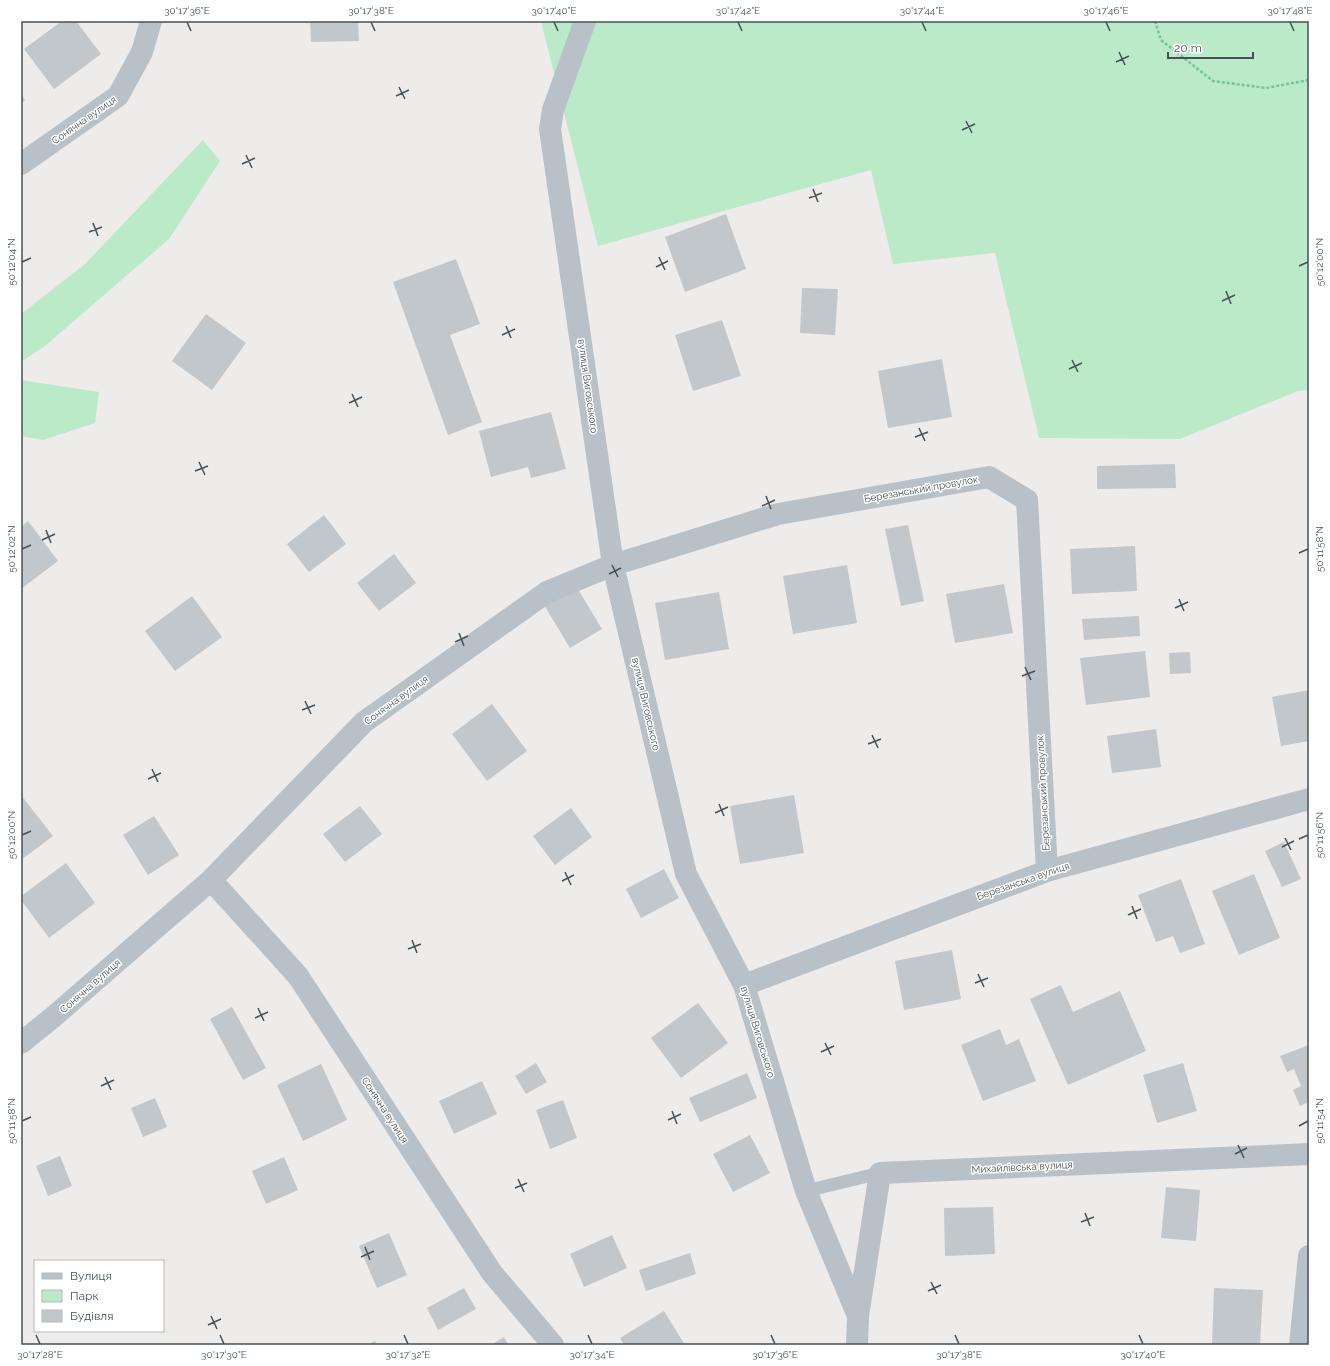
<svg xmlns="http://www.w3.org/2000/svg" width="1330" height="1366" font-family="Raleway,sans-serif">
  <style>
    .green { fill: #bbeac8 }
    .building { fill: #c2c7cb }
    .lines { fill: none; stroke-linecap: round; stroke-linejoin: round }
    .path { stroke: #76c495; stroke-width: 2.5; stroke-dasharray: 3 2; stroke-linecap: butt }
    .lane { stroke: #b7c1c7; stroke-width: 13 }
    .street { stroke: #b7c1c7; stroke-width: 22 }
    .ticks { fill: none; stroke: #455157; stroke-width: 1.5 }
    .labels { text-anchor: middle; dominant-baseline: central; stroke-width: 3; stroke-linejoin: round; paint-order: stroke }
    .street-label { font-size: 10px; fill: #455157; stroke: #fff }
    .neatline { fill: none; stroke: #455157; stroke-width: 1.5 }
    .ticks-label { font-size: 10px; text-anchor: middle; fill: #455157 }
  </style>
  <rect width="100%" height="100%" fill="#eeebeb"/>
  <path class="green" d="M542 21H1309V390L1298 391 1180 439 1039 438 995 253 893 264 871 170 598 246 542 26Z
    M203 140 220 161 169 239 46 345 21 362V314L85 264Z
    M21 380 99 392 95 423 43 440 21 436Z"/>
  <path class="building" d="M62 21H76L101 54 54 89 24 49Z
    M310 21H358L359 41 311 42Z
    M21 94 25 100 21 104Z
    M726 214 746 269 685 292 665 237Z
    M456 259 480 324 450 335 482 422 448 435 393 282Z
    M802 288 838 289 835 335 800 333Z
    M206 314 246 343 212 390 172 361Z
    M722 320 741 376 693 391 675 335Z
    M942 359 952 417 888 428 878 371Z
    M551 412 566 469 531 478 528 467 491 477 479 431Z
    M1175 464 1176 488 1097 489V466Z
    M324 515 346 544 309 572 287 544Z
    M28 521 58 561 21 589V527Z
    M908 525 924 601 901 606 885 529Z
    M1135 546 1137 591 1072 594 1070 549Z
    M394 554 416 583 379 611 357 583Z
    M847 565 857 623 793 634 783 576Z
    M1004 584 1013 633 955 643 946 594Z
    M576 586 602 629 570 648 544 605Z
    M719 592 729 649 665 660 655 603Z
    M192 596 222 637 175 671 145 631Z
    M1139 616 1140 636 1084 640 1082 619Z
    M1145 651 1150 697 1086 705 1080 658Z
    M1190 652 1191 673 1170 674 1169 653Z
    M1309 690V741L1281 746 1272 697Z
    M492 704 527 751 487 781 452 734Z
    M1156 729 1161 767 1112 773 1107 736Z
    M21 795 53 836 21 860Z
    M794 795 804 853 740 864 730 806Z
    M360 806 382 834 345 862 323 834Z
    M571 808 592 837 555 865 533 836Z
    M154 816 179 855 148 875 123 835Z
    M1284 842 1301 879 1282 887 1265 851Z
    M66 863 95 903 49 938 21 900V896Z
    M664 869 679 898 641 918 626 889Z
    M1254 874 1280 938 1239 955 1212 891Z
    M1181 879 1205 944 1180 953 1173 936 1156 942 1138 895Z
    M952 950 961 999 904 1010 895 961Z
    M1061 985 1073 1012 1120 991 1146 1051 1068 1085 1030 999Z
    M698 1003 728 1043 681 1078 651 1038Z
    M232 1007 266 1068 243 1080 210 1019Z
    M1000 1029 1006 1045 1019 1039 1036 1081 983 1101 961 1045Z
    M1309 1045V1102L1300 1106 1293 1090 1301 1086 1294 1069 1287 1072 1280 1056Z
    M536 1063 547 1082 526 1094 515 1076Z
    M1183 1063 1197 1111 1157 1123 1143 1075Z
    M321 1064 347 1120 303 1141 277 1085Z
    M747 1073 757 1098 700 1122 689 1098Z
    M482 1081 497 1114 454 1134 439 1101Z
    M155 1098 167 1127 143 1137 131 1108Z
    M563 1100 577 1138 550 1149 536 1110Z
    M750 1135 770 1173 733 1192 713 1154Z
    M60 1156 72 1186 48 1196 36 1166Z
    M284 1157 298 1190 266 1204 252 1171Z
    M1166 1187 1200 1190 1196 1241 1161 1238Z
    M993 1207 995 1254 945 1256 944 1208Z
    M389 1233 407 1275 377 1288 359 1246Z
    M612 1235 627 1268 584 1287 570 1254Z
    M690 1253 696 1274 646 1291 639 1270Z
    M464 1288 476 1309 438 1330 427 1308Z
    M1214 1288 1263 1290 1260 1345H1212Z
    M664 1311 685 1345H624L620 1338Z
    M504 1337 508 1345H491Z
    M375 1341 377 1345H367Z"/>
  <g class="lines">
    <path class="path" d="M1155 21 1161 40 1213 81 1266 88 1309 80"/>
    <path class="lane" d="M806 1191 880 1173"/>
    <path class="street" d="M585 21 553 110 550 129 613 565 686 874 744 985 806 1191 858 1316 857 1345
      M21 164 118 96 142 52 151 21
      M211 880 298 976 492 1273 553 1345
      M744 985 1047 871 1309 799
      M21 1043 52 1018 211 880 364 722 547 592 613 565 778 514 989 477 1027 500 1047 871
      M858 1316 880 1173 1309 1154
      M1300 1345 1309 1256"/>
  </g>
  <path class="ticks" d="M187 22 191 31M371 22 375 31M554 22 558 31M738 22 742 31M922 22 926 31M1106 22 1110 31M1290 22 1294 31M1119 52 1125 65M1116 62 1129 56M399 87 405 99M396 96 409 90M966 121 972 133M962 130 975 124M246 155 252 168M242 164 255 158M813 189 818 202M809 198 822 193M93 223 98 236M89 232 102 227M659 257 665 270M22 262 31 258M1299 266 1308 262M656 267 668 261M1226 291 1231 304M1222 301 1235 295M506 326 511 338M502 335 515 329M1072 360 1078 372M1069 369 1082 363M352 394 358 407M349 403 362 397M919 428 925 441M915 437 928 432M199 462 205 475M195 471 208 466M766 496 771 509M762 506 775 500M46 530 51 543M42 540 55 534M22 549 31 545M1299 553 1308 549M612 565 618 577M609 574 621 568M1179 599 1184 611M1175 608 1188 602M459 633 464 646M455 642 468 636M1025 667 1031 680M1022 676 1035 671M305 701 311 714M302 710 315 705M872 735 878 748M868 744 881 739M152 769 158 782M148 779 161 773M719 804 724 816M715 813 728 807M22 835 31 831M1285 838 1291 850M1299 839 1308 835M1282 847 1294 841M565 872 571 885M562 881 574 875M1132 906 1137 919M1128 915 1141 909M412 940 417 953M408 949 421 944M978 974 984 987M975 983 988 978M258 1008 264 1021M255 1018 268 1012M825 1043 831 1055M821 1052 834 1046M105 1077 111 1090M101 1086 114 1080M672 1111 677 1124M668 1120 681 1114M22 1121 31 1117M1299 1126 1308 1121M1238 1145 1244 1158M1235 1154 1247 1148M518 1179 524 1192M515 1188 527 1183M1085 1213 1090 1226M1081 1222 1094 1217M365 1247 370 1260M361 1257 374 1251M931 1282 937 1294M928 1291 941 1285M211 1316 217 1329M208 1325 221 1319M36 1335 40 1344M220 1335 224 1344M404 1335 408 1344M588 1335 592 1344M771 1335 775 1344M955 1335 959 1344M1139 1335 1143 1344"/>
  <g class="labels">
    <g class="street-label">
      <text transform="translate(84 120) rotate(-35)">Сонячна вулиця</text>
      <text transform="translate(588 386) rotate(82)">вулиця Виговського</text>
      <text transform="translate(921 489) rotate(-10)">Березанський провулок</text>
      <text transform="translate(396 700) rotate(-36)">Сонячна вулиця</text>
      <text transform="translate(646 704) rotate(77)">вулиця Виговського</text>
      <text transform="translate(1043 793) rotate(-93)">Березанський провулок</text>
      <text transform="translate(1023 881) rotate(-19)">Березанська вулиця</text>
      <text transform="translate(90 986) rotate(-41)">Сонячна вулиця</text>
      <text transform="translate(758 1032) rotate(73)">вулиця Виговського</text>
      <text transform="translate(385 1110) rotate(57)">Сонячна вулиця</text>
      <text transform="translate(1022 1167) rotate(-3)">Михайлівська вулиця</text>
    </g>
  </g>
  <rect width="1330" height="1366" fill="none" stroke="#ffffff" stroke-width="44"/>
  <rect x="34" y="1260" width="130" height="72" fill="#ffffff" stroke="#b5b9bc"/>
  <rect x="42" y="1273" width="20" height="6" fill="#b7c1c7" stroke="#b5b9bc"/>
  <text x="70" y="1280" font-size="12" fill="#455157">Вулиця</text>
  <rect x="42" y="1290" width="20" height="12" fill="#bbeac8" stroke="#b5b9bc"/>
  <text x="70" y="1300" font-size="12" fill="#455157">Парк</text>
  <rect x="42" y="1310" width="20" height="12" fill="#c2c7cb" stroke="#b5b9bc"/>
  <text x="70" y="1320" font-size="12" fill="#455157">Будівля</text>
  <path d="M1168 52v6h85v-6" fill="none" stroke="#455157" stroke-width="2"/>
  <text x="1174" y="52" font-size="12" fill="#455157" stroke="#ffffff" stroke-width="3" paint-order="stroke">20 m</text>
  <rect x="22" y="22" width="1286" height="1322" class="neatline"/>
  <g class="ticks-label">
    <text x="187" y="14">30°17'36"E</text>
    <text x="371" y="14">30°17'38"E</text>
    <text x="554" y="14">30°17'40"E</text>
    <text x="738" y="14">30°17'42"E</text>
    <text x="922" y="14">30°17'44"E</text>
    <text x="1106" y="14">30°17'46"E</text>
    <text x="1290" y="14">30°17'48"E</text>
    <text transform="translate(11 262) rotate(-90)" y="4">50°12'04"N</text>
    <text transform="translate(1319 262) rotate(-90)" y="4">50°12'00"N</text>
    <text transform="translate(11 549) rotate(-90)" y="4">50°12'02"N</text>
    <text transform="translate(1319 549) rotate(-90)" y="4">50°11'58"N</text>
    <text transform="translate(11 835) rotate(-90)" y="4">50°12'00"N</text>
    <text transform="translate(1319 835) rotate(-90)" y="4">50°11'56"N</text>
    <text transform="translate(11 1121) rotate(-90)" y="4">50°11'58"N</text>
    <text transform="translate(1319 1121) rotate(-90)" y="4">50°11'54"N</text>
    <text x="40" y="1358">30°17'28"E</text>
    <text x="224" y="1358">30°17'30"E</text>
    <text x="408" y="1358">30°17'32"E</text>
    <text x="592" y="1358">30°17'34"E</text>
    <text x="775" y="1358">30°17'36"E</text>
    <text x="959" y="1358">30°17'38"E</text>
    <text x="1143" y="1358">30°17'40"E</text>
  </g>
</svg>
